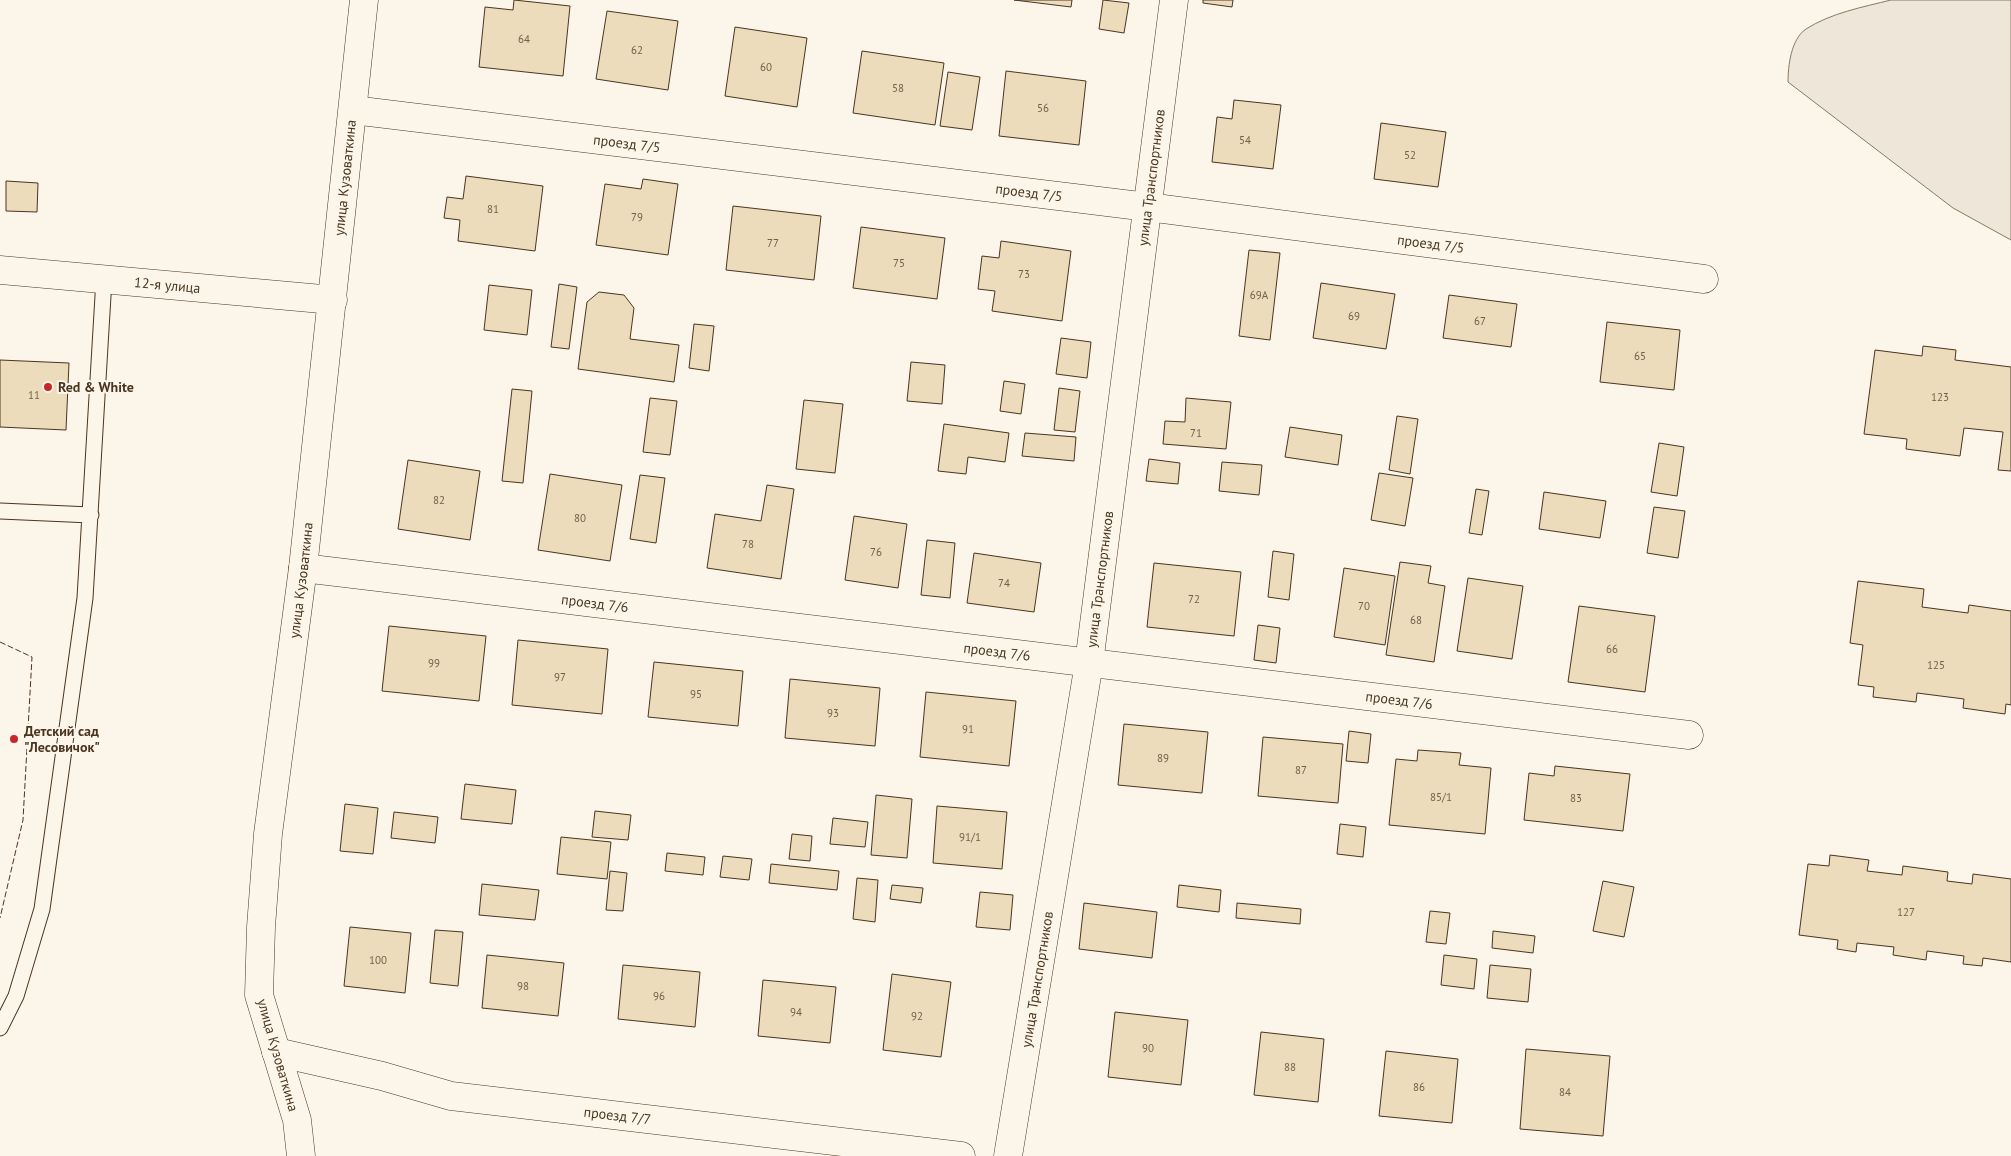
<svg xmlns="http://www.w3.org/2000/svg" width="2011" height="1156" font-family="'PT Sans',sans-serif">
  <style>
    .green { fill: #ede6d9; stroke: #887966 }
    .building { fill: #ecdcbc; stroke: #4a3520 }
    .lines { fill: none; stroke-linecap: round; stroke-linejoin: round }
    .lane-casing { stroke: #4a3520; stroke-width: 17 }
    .street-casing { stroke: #4a3520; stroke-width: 29 }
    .lane { stroke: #fbf6e9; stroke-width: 15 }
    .street { stroke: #fbf6e9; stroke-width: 28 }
    .fence { stroke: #4a3520; stroke-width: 1; stroke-dasharray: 6 2.5; stroke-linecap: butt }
    .poi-dot { fill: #c62828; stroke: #fbf6e9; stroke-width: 2 }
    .labels { text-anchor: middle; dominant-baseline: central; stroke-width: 4; stroke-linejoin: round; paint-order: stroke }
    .number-label { font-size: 11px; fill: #725f47 }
    .street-label { font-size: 14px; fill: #4a3520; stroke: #fbf6e9 }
    .poi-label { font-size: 14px; font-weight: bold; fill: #4a3520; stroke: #fbf6e9; text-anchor: start }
  </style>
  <rect width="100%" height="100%" fill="#fbf6e9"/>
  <path class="green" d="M1891 0H2011V240L1953 208 1788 82C1788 66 1791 39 1806 29 1831 13 1863 7 1891 0Z"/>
  <path class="building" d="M514 0 570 6 563 76 479 67 485 7 513 10Z
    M1014 0H1072L1071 7Z
    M1103 0 1129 3 1124 33 1099 29Z
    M1203 0H1233L1232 7 1203 3Z
    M607 11 678 21 668 90 596 79Z
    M735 27 807 38 797 107 725 96Z
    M862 51 944 63 935 125 853 113Z
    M1006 71 1086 81 1079 145 999 136Z
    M948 72 980 77 972 130 940 126Z
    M1234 100 1281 105 1273 169 1212 162 1217 117 1232 119Z
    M1381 123 1446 132 1438 187 1374 179Z
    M466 176 543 186 535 251 458 241 460 220 444 218 447 197 463 199Z
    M643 179 678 184 668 255 596 245 605 184 641 189Z
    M6 181 38 183 37 212 6 211Z
    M733 206 821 216 814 280 726 270Z
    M861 227 945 238 937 299 853 288Z
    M1001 241 1071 251 1062 321 992 311 995 291 978 289 982 256 999 258Z
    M1249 250 1280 253 1270 340 1239 336Z
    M1321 283 1395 294 1386 349 1313 338Z
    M559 284 577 287 569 349 551 347Z
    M489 285 532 290 527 335 484 330Z
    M599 292 624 295 634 308 630 339 679 345 674 382 578 369 587 302Z
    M1449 295 1517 304 1511 347 1443 338Z
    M1607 322 1680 330 1674 390 1600 382Z
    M694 324 714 326 709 371 689 368Z
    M1061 338 1091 342 1087 378 1056 374Z
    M1923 346 1956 350 1955 360 2011 367V471L1998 470 2003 432 1964 428 1960 456 1906 449 1907 439 1864 434 1875 350 1922 356Z
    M0 360 69 363 66 430 0 427Z
    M911 362 945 365 942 404 907 401Z
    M1004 381 1025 384 1021 414 1000 411Z
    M1059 388 1080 391 1075 432 1054 430Z
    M512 389 532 391 523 483 502 481Z
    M650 398 677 401 670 455 643 452Z
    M1186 398 1231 402 1226 449 1163 444 1165 421 1185 422Z
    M804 400 843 404 835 473 796 469Z
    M1397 416 1418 419 1410 474 1389 470Z
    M944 424 1009 433 1005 462 968 457 966 474 938 471Z
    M1290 427 1342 435 1338 465 1285 457Z
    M1025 433 1076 437 1074 461 1022 456Z
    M1659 443 1684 447 1677 496 1651 492Z
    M1149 459 1180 463 1178 484 1146 481Z
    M408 460 480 471 470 540 398 529Z
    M1222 462 1262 465 1259 495 1219 491Z
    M1379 473 1413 478 1405 526 1371 520Z
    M550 474 622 485 610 561 538 550Z
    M640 475 665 478 656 543 630 539Z
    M767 485 794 489 781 579 707 568 715 514 761 521Z
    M1476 489 1489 491 1482 535 1469 533Z
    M1544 492 1606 501 1600 538 1539 529Z
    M1654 507 1685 511 1678 558 1647 553Z
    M854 516 907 524 898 588 845 580Z
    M927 540 955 543 950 598 921 595Z
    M1273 551 1294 554 1289 600 1268 597Z
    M974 553 1041 563 1034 612 967 603Z
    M1400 562 1431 566 1428 583 1445 586 1434 662 1386 655Z
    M1154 563 1241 572 1234 636 1147 627Z
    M1344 568 1395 576 1385 645 1334 637Z
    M1468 578 1523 586 1512 659 1457 651Z
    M1858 581 1924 589 1922 607 1968 613 1969 605 2011 611V705L2006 704 2005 714 1963 708 1964 699 1917 693 1916 702 1873 697 1874 687 1858 685 1863 645 1850 643Z
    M1579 606 1655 616 1645 692 1568 682Z
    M1258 625 1280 628 1276 663 1254 660Z
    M389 626 486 636 479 701 382 691Z
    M518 640 608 649 602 714 512 705Z
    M654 662 743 671 738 726 648 717Z
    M790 679 880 688 875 746 785 738Z
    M926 692 1016 701 1009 766 920 757Z
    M1124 724 1208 732 1202 793 1118 785Z
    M1349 731 1371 734 1368 763 1346 761Z
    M1263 737 1343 744 1338 803 1258 796Z
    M1418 750 1461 753 1459 765 1491 768 1485 834 1389 825 1396 759 1417 761Z
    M1555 766 1630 774 1623 831 1524 820 1529 773 1554 776Z
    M465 784 516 790 512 824 461 819Z
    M876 795 912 799 907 858 871 855Z
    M345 804 378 808 373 854 340 851Z
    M937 806 1007 812 1002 869 933 863Z
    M595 811 631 815 628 840 592 837Z
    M394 812 438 817 435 843 391 838Z
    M833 818 868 822 865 847 830 844Z
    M1340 824 1366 827 1363 857 1337 854Z
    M792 834 812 836 810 861 789 859Z
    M561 837 611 842 607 879 557 874Z
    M667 853 705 857 703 875 665 871Z
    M1830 855 1869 860 1867 871 1902 875 1903 866 1948 872 1947 881 1972 884 1973 874 2011 879V962L1983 958 1982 966 1963 964 1964 956 1927 951 1926 960 1893 955 1894 947 1857 943 1856 952 1837 949 1838 940 1799 935 1808 864 1829 866Z
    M723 856 752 859 749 880 720 877Z
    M771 864 839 871 837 890 769 883Z
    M610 871 627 873 623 911 606 910Z
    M857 878 878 880 875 922 853 919Z
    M1603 881 1634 887 1624 937 1593 931Z
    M482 884 539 890 535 920 479 915Z
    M892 885 923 888 921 903 890 899Z
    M1179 885 1221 890 1219 912 1177 907Z
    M980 892 1013 895 1010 930 976 927Z
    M1084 903 1157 912 1152 958 1079 949Z
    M1237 903 1301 909 1300 924 1236 918Z
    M1430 911 1450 913 1446 944 1426 942Z
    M350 927 411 933 405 993 344 986Z
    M435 930 463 932 458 986 430 983Z
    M1493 931 1535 936 1533 953 1492 948Z
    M487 955 564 963 558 1016 482 1008Z
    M1444 955 1477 959 1474 989 1441 985Z
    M623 965 700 972 695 1027 618 1019Z
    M1490 965 1531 969 1528 1002 1487 998Z
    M892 974 951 982 941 1057 883 1050Z
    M763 980 836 987 830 1043 758 1036Z
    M1115 1012 1188 1020 1181 1085 1108 1077Z
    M1261 1032 1324 1039 1318 1102 1254 1095Z
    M1526 1049 1610 1056 1603 1136 1520 1129Z
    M1386 1051 1458 1059 1452 1123 1379 1116Z"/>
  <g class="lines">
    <defs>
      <path id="lane" d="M0 511 91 515
        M0 1028 16 996 42 909 85 598 104 279"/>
      <g id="street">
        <path id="s1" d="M353 110 1148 207 1704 279"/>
        <path id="s2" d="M0 270 333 300"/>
        <path id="s3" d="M303 568 1689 735"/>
        <path id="s4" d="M276 1052 382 1076 451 1096 961 1156"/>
        <path id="s5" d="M301 1156 297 1120 259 995 261 927 268 834 303 568 364 0"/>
        <path id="s6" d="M1008 1156 1089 663 1174 0"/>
      </g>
    </defs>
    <use href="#lane" class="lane-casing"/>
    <use href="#street" class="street-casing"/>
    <use href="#lane" class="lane"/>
    <use href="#street" class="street"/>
    <path class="fence" d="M0 642 32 657 23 820 0 918"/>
  </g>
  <g class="poi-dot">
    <circle cx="48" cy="387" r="5"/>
    <circle cx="14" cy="739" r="5"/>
  </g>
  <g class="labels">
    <g class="number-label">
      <text x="524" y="39">64</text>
      <text x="637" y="50">62</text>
      <text x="766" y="67">60</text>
      <text x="898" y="88">58</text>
      <text x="1043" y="108">56</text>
      <text x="1245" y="140">54</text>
      <text x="1410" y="155">52</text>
      <text x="493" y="209">81</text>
      <text x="637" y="217">79</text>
      <text x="773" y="243">77</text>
      <text x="899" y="263">75</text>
      <text x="1024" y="274">73</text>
      <text x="1259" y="295">69А</text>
      <text x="1354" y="316">69</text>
      <text x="1480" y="321">67</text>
      <text x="1640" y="356">65</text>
      <text x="34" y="395">11</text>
      <text x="1940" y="397">123</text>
      <text x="1196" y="433">71</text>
      <text x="439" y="500">82</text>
      <text x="580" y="518">80</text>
      <text x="748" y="544">78</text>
      <text x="876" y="552">76</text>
      <text x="1004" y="583">74</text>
      <text x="1194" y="599">72</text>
      <text x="1364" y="606">70</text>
      <text x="1416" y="620">68</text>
      <text x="1612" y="649">66</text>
      <text x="434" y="663">99</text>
      <text x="1936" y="665">125</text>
      <text x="560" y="677">97</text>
      <text x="696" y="694">95</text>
      <text x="833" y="713">93</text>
      <text x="968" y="729">91</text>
      <text x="1163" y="758">89</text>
      <text x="1301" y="770">87</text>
      <text x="1441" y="797">85/1</text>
      <text x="1576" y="798">83</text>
      <text x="970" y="837">91/1</text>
      <text x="1906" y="912">127</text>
      <text x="378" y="960">100</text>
      <text x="523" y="986">98</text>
      <text x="659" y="996">96</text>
      <text x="796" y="1012">94</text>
      <text x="917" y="1016">92</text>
      <text x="1148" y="1048">90</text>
      <text x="1290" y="1067">88</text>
      <text x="1419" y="1087">86</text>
      <text x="1565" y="1092">84</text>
    </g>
    <g class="street-label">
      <text stroke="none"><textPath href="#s1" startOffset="276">проезд 7/5</textPath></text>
      <text stroke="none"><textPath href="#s5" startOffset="989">улица Кузоваткина</textPath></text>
      <text stroke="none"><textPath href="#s6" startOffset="989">улица Транспортников</textPath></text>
      <text stroke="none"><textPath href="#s1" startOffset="681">проезд 7/5</textPath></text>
      <text stroke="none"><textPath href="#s1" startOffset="1086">проезд 7/5</textPath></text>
      <text stroke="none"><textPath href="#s2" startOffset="168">12-я улица</textPath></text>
      <text stroke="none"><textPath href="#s6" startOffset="584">улица Транспортников</textPath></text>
      <text stroke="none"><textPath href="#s5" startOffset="584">улица Кузоваткина</textPath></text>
      <text stroke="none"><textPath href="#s3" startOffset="294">проезд 7/6</textPath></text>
      <text stroke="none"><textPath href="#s3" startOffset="699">проезд 7/6</textPath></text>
      <text stroke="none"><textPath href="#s3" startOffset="1104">проезд 7/6</textPath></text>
      <text stroke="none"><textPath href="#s6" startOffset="179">улица Транспортников</textPath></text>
      <text transform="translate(278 1055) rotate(74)">улица Кузоваткина</text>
      <text stroke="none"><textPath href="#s4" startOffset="348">проезд 7/7</textPath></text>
    </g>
    <g class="poi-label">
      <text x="58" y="387">Red &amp; White</text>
      <text x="24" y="731">Детский сад<tspan x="24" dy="16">"Лесовичок"</tspan></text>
    </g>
  </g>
</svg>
